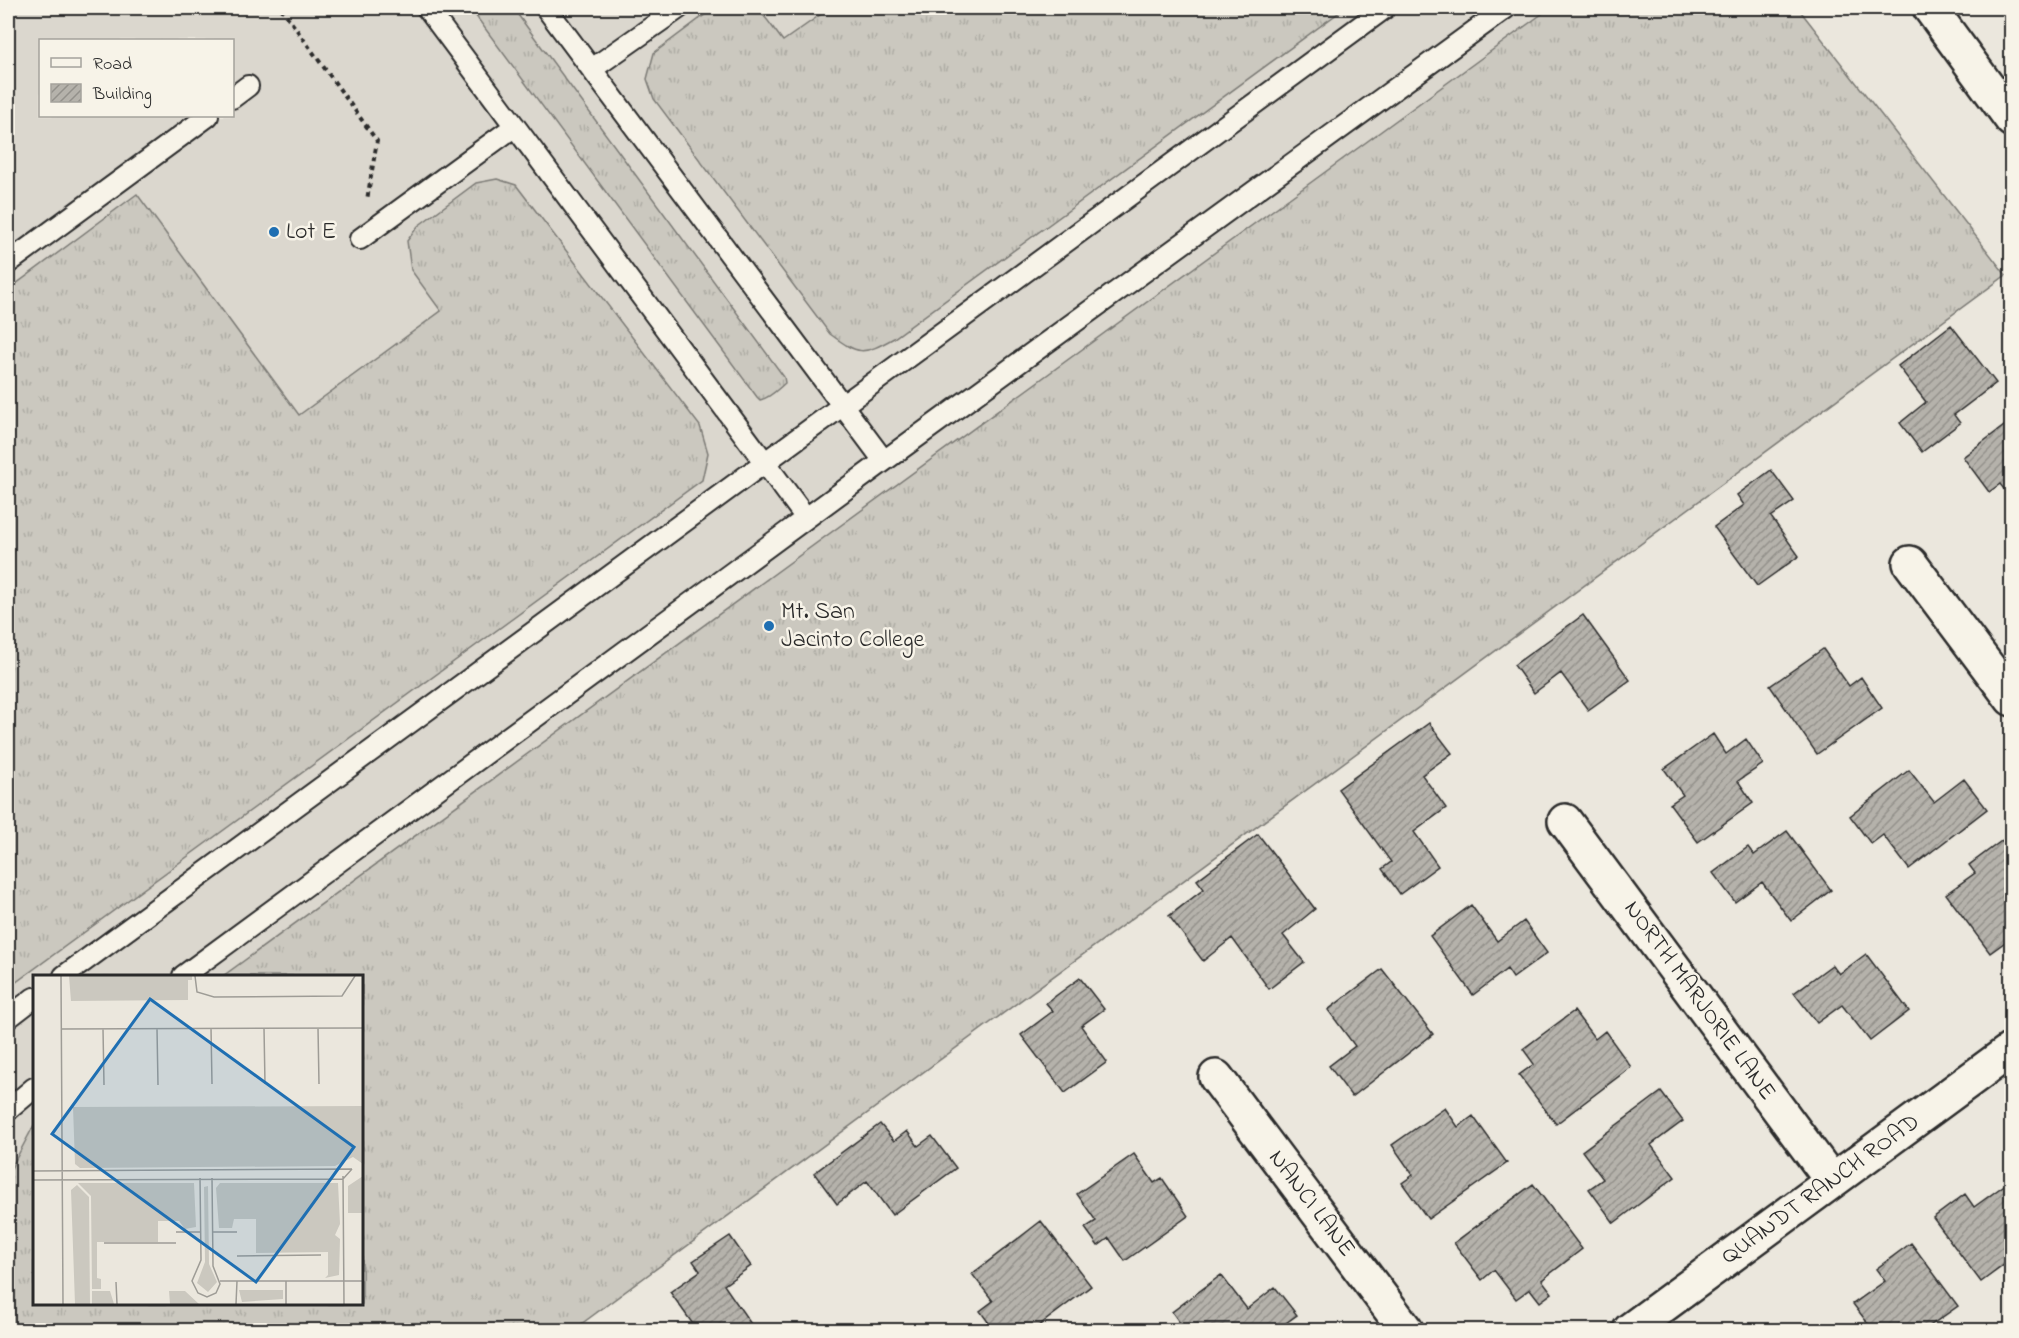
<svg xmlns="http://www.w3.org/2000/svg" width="2019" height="1338" font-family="'Indie Flower',sans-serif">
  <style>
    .built { fill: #dbd7ce; fill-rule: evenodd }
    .grass { fill: url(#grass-tufts); stroke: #7b7a75; stroke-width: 1.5 }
    .building { fill: url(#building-hatch); stroke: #2b2b2b; stroke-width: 1.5 }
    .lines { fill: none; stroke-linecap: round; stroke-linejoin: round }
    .service-casing { stroke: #2b2b2b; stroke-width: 24 }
    .minor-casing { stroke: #2b2b2b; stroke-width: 38 }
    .secondary-casing { stroke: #2b2b2b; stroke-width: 38 }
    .path { stroke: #2b2b2b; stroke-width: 4; stroke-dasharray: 4.5 4.5; stroke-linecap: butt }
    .service { stroke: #f7f3e8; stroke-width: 20 }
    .minor { stroke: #f7f3e8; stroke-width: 33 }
    .secondary { stroke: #f7f3e8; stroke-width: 33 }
    .poi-dot { fill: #1f6fb2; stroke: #f7f3e8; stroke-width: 2 }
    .labels { text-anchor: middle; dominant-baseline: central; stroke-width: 5; stroke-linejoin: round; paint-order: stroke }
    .poi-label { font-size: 24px; fill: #2b2b2b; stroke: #f7f3e8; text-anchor: start }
    .street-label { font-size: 24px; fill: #2b2b2b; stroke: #f7f3e8 }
    .inset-road { fill: none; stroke: #9e9c96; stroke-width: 1.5 }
    .view { fill: #1f6fb2; fill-opacity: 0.15; stroke: #1f6fb2; stroke-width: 3 }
    .inset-edge { fill: none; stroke: #2b2b2b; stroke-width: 3 }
  </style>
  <defs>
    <pattern id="grass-tufts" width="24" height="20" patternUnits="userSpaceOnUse" patternTransform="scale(1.5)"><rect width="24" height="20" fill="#cbc8bf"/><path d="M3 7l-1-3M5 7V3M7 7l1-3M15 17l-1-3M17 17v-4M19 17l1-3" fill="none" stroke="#aeaca4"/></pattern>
    <pattern id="building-hatch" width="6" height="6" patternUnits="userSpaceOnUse" patternTransform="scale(1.5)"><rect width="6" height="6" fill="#b5b2ab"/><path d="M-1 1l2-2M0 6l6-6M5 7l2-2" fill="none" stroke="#93918b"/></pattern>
  </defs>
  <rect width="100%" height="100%" fill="#ebe7dd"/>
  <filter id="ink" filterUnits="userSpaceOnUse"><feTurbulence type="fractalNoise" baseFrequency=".0167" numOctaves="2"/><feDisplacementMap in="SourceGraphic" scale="12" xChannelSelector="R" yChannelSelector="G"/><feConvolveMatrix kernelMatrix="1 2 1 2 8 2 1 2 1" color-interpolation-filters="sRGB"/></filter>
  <g filter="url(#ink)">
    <path class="built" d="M8 8H1798L2006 275 573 1330H8ZM40 40H232V116H40ZM34 976H362V1304H34Z"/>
    <path class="grass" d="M470 8H513L784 377 785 383C778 389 770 398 760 400L757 397Z
      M722 8C766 8 758 9 783 41L830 8H1345L894 338C862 356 859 355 830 334L654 99 647 79 654 53 706 14Z
      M1550 8H1798L2006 275 573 1330H8V1174L34 1125V1304H362V976H223Z
      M497 179 516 185 700 426 708 453 702 480 8 988V290L137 194 299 415 441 311 411 270 407 241 418 226 476 183Z"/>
    <path class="building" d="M1951 325 1996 383 1954 415 1960 423 1922 452 1900 423 1926 402 1898 366Z
      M2012 420V499L2000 484 1989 492 1963 457Z
      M1771 470 1794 501 1771 517 1799 556 1757 586 1714 527 1744 505 1737 495Z
      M1583 615 1630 680 1588 710 1561 673 1534 693 1514 665Z
      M1823 649 1849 686 1861 677 1882 708 1817 754 1770 686Z
      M1429 723 1452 753 1422 775 1446 808 1414 832 1438 866 1400 894 1382 869 1391 862 1338 789Z
      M1713 734 1726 754 1746 739 1763 764 1738 781 1753 803 1698 842 1670 804 1683 795 1664 769Z
      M1909 770 1934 802 1964 779 1987 809 1909 869 1883 835 1871 844 1850 816Z
      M1787 831 1831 890 1791 921 1762 882 1735 902 1713 873 1748 847 1754 855Z
      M1258 834 1315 909 1283 935 1304 962 1269 989 1232 938 1203 961 1169 916 1204 889 1197 880Z
      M2008 836 2012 841V880L2004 885 2012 895V937L1990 953 1946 894 1975 873 1969 865Z
      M1471 905 1497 941 1524 921 1547 953 1513 978 1507 969 1473 995 1430 936Z
      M1866 954 1909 1011 1870 1041 1842 1005 1817 1023 1794 993 1832 965 1839 974Z
      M1382 969 1433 1034 1352 1097 1329 1066 1355 1046 1328 1010Z
      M1080 978 1104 1009 1081 1026 1107 1062 1065 1093 1021 1035 1053 1011 1046 1003Z
      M1574 1011 1595 1039 1605 1031 1631 1067 1556 1124 1519 1075 1534 1064 1523 1049Z
      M1661 1092 1683 1121 1651 1145 1675 1177 1614 1223 1589 1189 1603 1179 1582 1151Z
      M1445 1108 1458 1127 1473 1116 1507 1163 1428 1219 1402 1183 1413 1175 1392 1145Z
      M880 1124 894 1141 907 1131 918 1146 932 1136 956 1168 892 1215 867 1181 837 1204 814 1173Z
      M1134 1154 1154 1183 1162 1178 1188 1216 1125 1261 1109 1238 1098 1246 1085 1228 1096 1221 1077 1194Z
      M2010 1181 2012 1183V1259L1981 1282 1933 1218 1965 1194 1974 1207Z
      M1533 1184 1582 1249 1542 1280 1552 1293 1540 1302 1530 1289 1516 1299 1494 1270 1482 1280 1454 1243Z
      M1041 1221 1091 1286 1033 1330H994L980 1311 993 1301 972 1274Z
      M730 1236 751 1266 724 1285 751 1324 742 1330H690L695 1327 670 1292 700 1271 693 1261Z
      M1911 1243 1958 1306 1924 1330H1873L1853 1304 1885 1281 1876 1269Z
      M1221 1275 1247 1309 1275 1287 1297 1315 1276 1330H1185L1172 1312Z"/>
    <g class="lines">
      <defs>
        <path id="service" d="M427 8 806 518
          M546 8 884 461
          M592 69 679 8
          M232 98 248 86
          M360 239 515 126
          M8 263 208 116
          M64 976 1385 8
          M183 976 884 461 1506 8
          M8 1018 34 998
          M8 1110 34 1088"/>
        <path id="minor" d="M1910 563 2012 699
          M1565 821 1832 1181
          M1216 1077 1406 1330
          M1630 1330 2012 1049"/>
        <path id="secondary" d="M1930 8 2012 120"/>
      </defs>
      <use href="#service" class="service-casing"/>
      <use href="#minor" class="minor-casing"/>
      <use href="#secondary" class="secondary-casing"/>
      <path class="path" d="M281 8 377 141 367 200"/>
      <use href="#service" class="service"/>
      <use href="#minor" class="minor"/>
      <use href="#secondary" class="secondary"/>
    </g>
  </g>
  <g class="poi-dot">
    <circle cx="274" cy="232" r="6"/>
    <circle cx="769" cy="626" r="6"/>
  </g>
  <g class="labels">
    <g class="poi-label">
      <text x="286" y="232">Lot E</text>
      <text x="781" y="612">Mt. San<tspan x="781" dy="28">Jacinto College</tspan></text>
    </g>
    <g class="street-label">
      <text transform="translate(1699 1001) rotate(54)">NORTH MARJORIE LANE</text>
      <text transform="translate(1821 1190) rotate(-36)">QUANDT RANCH ROAD</text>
      <text transform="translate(1311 1204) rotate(53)">NANCI LANE</text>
    </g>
  </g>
  <g transform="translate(33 975)">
    <rect width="330" height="330" fill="#ebe7dd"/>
    <path d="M36 1H159V5H155V25L38 26ZM330 131V189L320 182 302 191 47 193 42 189 40 132ZM330 201V238H315V211ZM45 208H161L163 252 152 254 146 246H125V267H64V303L68 304V314H59L58 221ZM187 208H305L307 249 302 260 307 264 306 300 292 303 295 300V277L223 278V244H201L199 253H186L183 213ZM44 210 56 222 57 329H42L38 215ZM175 211 176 289 184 307 175 317 164 308 172 287 171 212ZM206 315H250V324L209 327ZM59 316H77L81 329H59ZM136 316H152L166 329H137Z" fill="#cbc8bf"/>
    <path class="inset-road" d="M28 1 30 329M162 1 164 17 181 22 309 21 322 1M178 53 179 109M231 53 232 109M285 53 286 109M28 54 330 53M70 54 71 110M124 54 125 110M0 196 319 194M310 201 311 329M167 203 168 285 159 306 165 318 174 322 183 318 187 309 180 291 179 203M0 205 310 204 319 194M143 257H168M180 257H204M71 268H143M204 281 288 280M187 306H330M253 306V329M83 307 84 329M203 329 204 306"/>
    <path class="view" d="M117 24 321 172 223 307 19 159Z"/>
    <rect width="330" height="330" class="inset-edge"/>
  </g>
  <rect width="2019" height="1338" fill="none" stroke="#f7f3e8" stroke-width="30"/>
  <rect x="15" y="15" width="1989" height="1308" fill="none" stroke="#2b2b2b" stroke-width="2" filter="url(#ink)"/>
  <rect x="39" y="39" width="195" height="78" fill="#f7f3e8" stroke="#a5a39c" stroke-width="1.5"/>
  <rect x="51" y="58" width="30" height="9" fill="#f7f3e8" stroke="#a5a39c" stroke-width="1.5"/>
  <text x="93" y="69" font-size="18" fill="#2b2b2b">Road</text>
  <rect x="51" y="84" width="30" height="18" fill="url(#building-hatch)" stroke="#a5a39c" stroke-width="1.5"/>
  <text x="93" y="99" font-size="18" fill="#2b2b2b">Building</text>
</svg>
